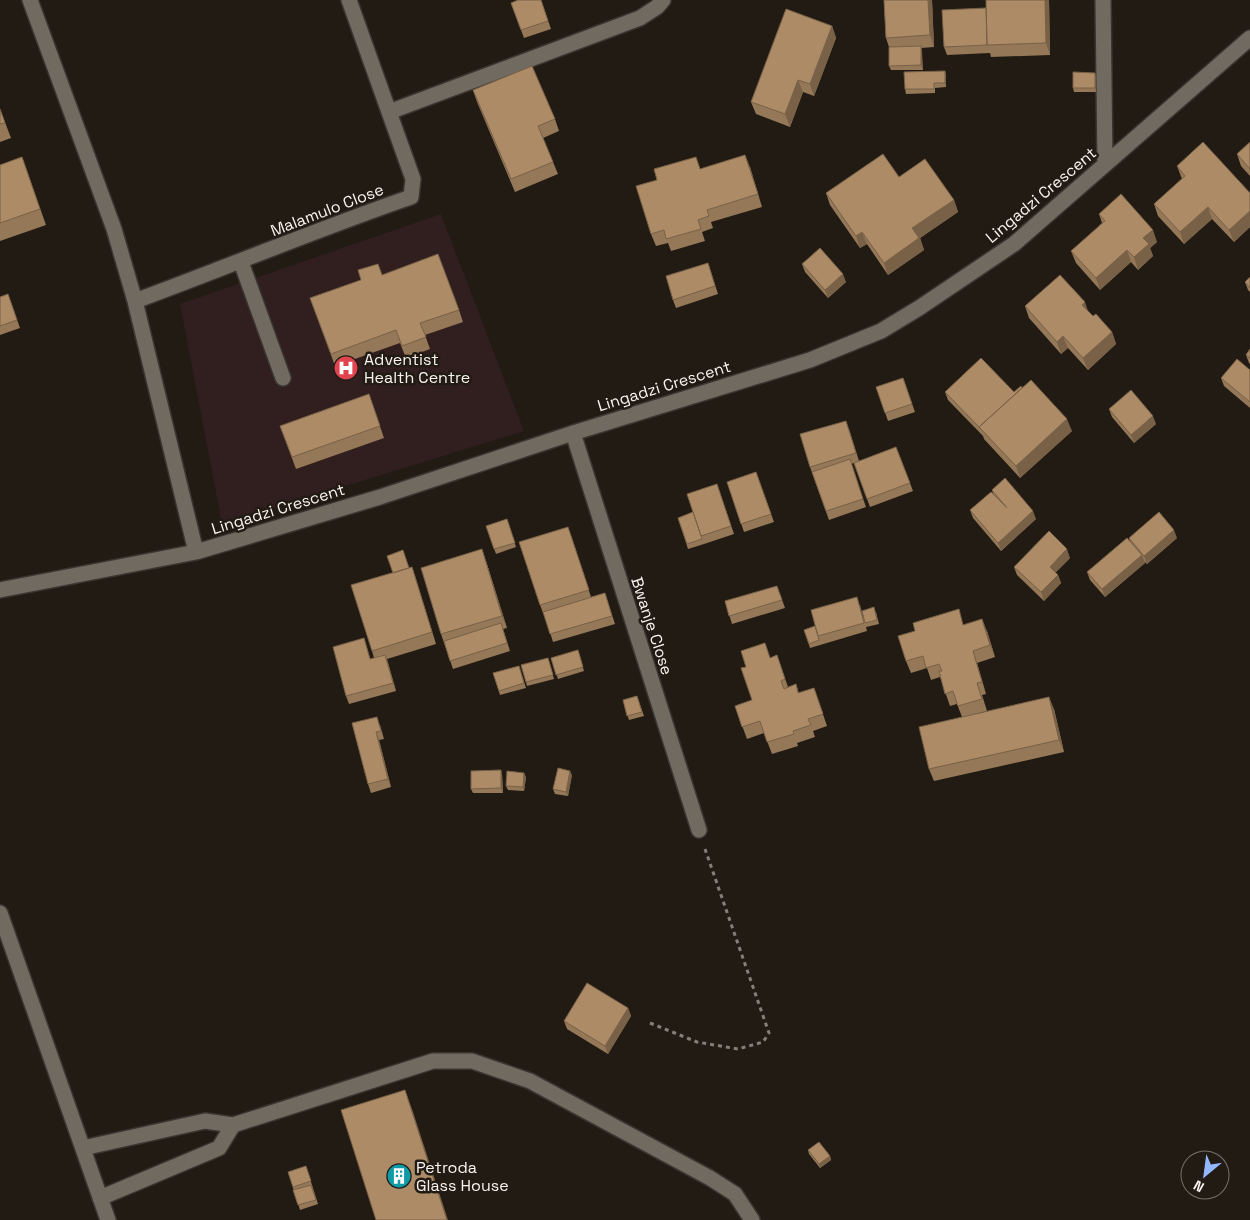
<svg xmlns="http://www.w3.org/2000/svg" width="1250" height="1220" font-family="'Space Grotesk',sans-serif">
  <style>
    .medical { fill: #311e1e }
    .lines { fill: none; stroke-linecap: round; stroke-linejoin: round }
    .minor-casing { stroke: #3a3531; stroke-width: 18 }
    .path { stroke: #857f79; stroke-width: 3; stroke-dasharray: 4 4; stroke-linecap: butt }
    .minor { stroke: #716a61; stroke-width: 15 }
    .wall { fill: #947858 }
    .shaded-wall { fill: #786147 }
    .building { fill: #ac8b66; stroke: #786147 }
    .labels { text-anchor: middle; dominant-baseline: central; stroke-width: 5; stroke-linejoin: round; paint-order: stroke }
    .street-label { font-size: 16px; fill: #f8f3ee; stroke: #211b14 }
    .poi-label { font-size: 16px; fill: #f8f3ee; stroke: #211b14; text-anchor: start }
  </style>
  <rect width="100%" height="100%" fill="#211b14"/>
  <path class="medical" d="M441 214 524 431 222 524 180 304Z"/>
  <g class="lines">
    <defs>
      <path id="minor" d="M30 0 114 229 135 301
        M349 0 389 112
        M1103 0 1105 164
        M241 262 283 378
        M573 433 699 830
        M196 552 135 301C227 267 318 229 411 197L413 179 389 112 640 18 657 7 663 0
        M0 590 196 552 380 497 573 433 810 360 881 331 919 308 1014 244 1250 38
        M0 913 108 1220
        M83 1148 205 1121 233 1125 433 1061H472L530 1081 710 1178 735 1194 752 1220
        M100 1198 219 1148 233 1125"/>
    </defs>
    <use href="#minor" class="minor-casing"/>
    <path class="path" d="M650 1023 697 1042 738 1049 763 1042 769 1033 705 849"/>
    <use href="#minor" class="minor"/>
  </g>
  <path class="wall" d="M541 0 551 29 524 38 511 3Z
    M884 0H932L934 47 921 48 923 70H891L889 66V47L886 38Z
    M986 0H1049L1050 55 991 57 990 53 947 55 944 47 986 8Z
    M832 26 836 38 814 96 803 92 790 127 756 114 751 102Z
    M945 71 946 76V87L935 88V93L906 94 905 89Z
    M1096 77V92H1074L1073 88Z
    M473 90 555 119 559 131 543 138 558 174 515 192 477 102Z
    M0 109 11 138 0 142Z
    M1250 142V176L1241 166 1237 154Z
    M22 157 46 225 0 241V165Z
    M1177 166 1250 193V227L1234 242 1212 219 1184 244 1158 216 1154 204 1182 179Z
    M750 167 762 207 711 222 713 228 702 232 705 241 671 251 668 243 656 246 651 234 701 169Z
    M899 177 954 200 958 212 920 238 924 250 888 275 867 244 860 248 830 205 826 193Z
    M1099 214 1157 242 1150 248 1153 256 1138 270 1131 262 1100 290 1076 263 1071 251 1102 223Z
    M708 263 718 294 676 308 673 300Z
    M802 264 846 282 828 298 805 272Z
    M382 275 459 310 463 322 425 335 430 349 406 358 400 343 335 366 310 298 361 280Z
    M1250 277V292L1248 290 1245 282Z
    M8 294 20 328 0 335V297Z
    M1025 306 1088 311 1093 316 1112 332 1116 344 1088 370 1068 348 1061 354 1029 318Z
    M1250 349V364L1249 363 1246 355Z
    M1250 370V408L1224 386 1221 378Z
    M903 378 915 412 888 421 876 387Z
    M945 392H1014L1072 431 1020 478 984 439 983 436 948 400Z
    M369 394 384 438 296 469 280 426Z
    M1109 409 1156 424 1134 443 1112 417Z
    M849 429 859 461 910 483 913 491 870 507 854 463 851 464 866 507 829 520 810 467Z
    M756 472 774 522 744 532 727 482Z
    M717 484 734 534 704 544 702 536 704 544 688 549 678 518 693 512Z
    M992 490 1036 519 1001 551 973 518 970 510 993 494Z
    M507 519 516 547 496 554 486 526Z
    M571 535 591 597 605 593 615 624 553 642 544 613H543L540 605Z
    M1129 538H1177L1147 564 1144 561 1145 563 1105 597 1090 580 1087 572 1130 541Z
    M1070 558 1055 573 1058 575 1061 583 1044 601 1017 575 1014 567Z
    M486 561 507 628 503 629 510 651 453 669 441 634Z
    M412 567 436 644 387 659 396 691 349 704 346 696 364 638 370 659 374 658 372 651 409 568Z
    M780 594 785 608 732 624 725 601Z
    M860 605 863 616 876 612 879 624 866 627 867 631 810 648 804 630 815 626Z
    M964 625 987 631 995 657 977 663 986 694 982 695 987 711 975 714 1054 709 1064 752 934 781 929 769 962 717 957 704 950 706 940 677 931 680 927 668 911 673 906 661Z
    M578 650 584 671 558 679 551 658Z
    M777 655 788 687 796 684 799 693 814 688 827 726 813 731 815 737 797 743 798 746 772 754 764 733 747 739 735 706 752 700 771 658Z
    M548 658 554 679 527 686 521 665Z
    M519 666 526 688 500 695 493 673Z
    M637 696 644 716 629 720 623 700Z
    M352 723 380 725 384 739 379 740 391 787 371 793 368 784Z
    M502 774 503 793H473L471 789Z
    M572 775 568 796 555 794 553 789Z
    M526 777 524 791 508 790 506 786Z
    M628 1008 631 1016 608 1054 567 1029 564 1021Z
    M808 1150 830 1156 831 1160 820 1168 809 1154Z
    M306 1166 318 1204 300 1210 288 1172Z"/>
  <path class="shaded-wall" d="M928 0H932L934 47 930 35Z
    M1045 0H1049L1050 55 1046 43Z
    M832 26 836 38 814 96 810 84Z
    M921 46 922 50 923 70 921 65Z
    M945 71 946 76V87L945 83Z
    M1095 73 1096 77V92L1095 88Z
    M798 80 803 92 790 127 785 114Z
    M745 155 750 167 762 207 758 194Z
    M954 200 958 212 920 238 924 250 888 275 884 263 912 228Z
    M1208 207 1212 219 1184 244 1180 232Z
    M1250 211V227L1234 242 1229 230Z
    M1153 230 1157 242 1150 248 1153 256 1138 270 1134 257 1143 238Z
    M862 232 867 244 860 248 856 236Z
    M1127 250 1131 262 1100 290 1096 278Z
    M843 274 846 282 828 298 825 290Z
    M1085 302 1089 314 1082 305Z
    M1112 332 1116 344 1088 370 1083 358Z
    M1063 336 1068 348 1061 354 1057 342Z
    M1153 416 1156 424 1134 443 1131 435Z
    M1067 419 1072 431 1020 478 1016 466Z
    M1033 511 1036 519 1001 551 998 543Z
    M1174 530 1177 538 1147 564 1144 556Z
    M482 549 486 561 507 628 502 616Z
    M1067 549 1070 558 1053 575 1050 567Z
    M1142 555 1145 563 1105 597 1102 589Z
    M412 567 416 579 436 644 432 632Z
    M1058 575 1061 583 1044 601 1041 592Z
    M982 619 987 631 995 657 990 645Z
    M973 651 977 663 986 694 982 682Z
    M385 655 388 663 396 691 393 683Z
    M1049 697 1054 709 1064 752 1059 740Z
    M376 732 379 740 391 787 388 779Z
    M501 770 502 774 503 793 501 788Z
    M570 771 572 775 568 796 566 792Z
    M524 773 526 777 524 791 523 787Z
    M628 1008 631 1016 608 1054 605 1046Z
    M405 1090 413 1112 448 1220H447Z
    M830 1156 831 1160 820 1168 819 1164Z"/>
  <path class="building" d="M518 0H541L548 21 521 30 511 3Z
    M884 0H928L930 35 886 38Z
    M986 0H1045L1046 43 987 45Z
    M986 8 987 45 944 47 942 10Z
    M786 9 832 26 810 84 798 80 785 114 751 102Z
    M921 46V65L889 66V47Z
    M532 66 555 119 538 126 553 162 511 179 473 90Z
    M945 71V83H934V89H905L904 72Z
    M1073 72 1095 73V88H1073Z
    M0 109 5 123 0 124Z
    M1203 142 1250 193V211L1229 230 1208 207 1180 232 1154 204 1185 176 1177 166Z
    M1250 142V169L1237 154Z
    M883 154 899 177 925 159 954 200 912 228 919 238 884 263 862 232 856 236 826 193Z
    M745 155 758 194 707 210 709 216 698 220 701 229 666 239 664 230 651 234 636 186 657 180 654 169 696 157 700 169Z
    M22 157 40 209 0 223V165Z
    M1121 194 1153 230 1143 238 1149 244 1134 257 1127 250 1096 278 1071 251 1105 221 1099 214Z
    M820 248 843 274 825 290 802 264Z
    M438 254 459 310 420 323 426 337 402 346 396 330 331 354 310 298 361 280 358 270 378 264 382 275Z
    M708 263 715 286 673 300 666 276Z
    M1060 275 1085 302 1082 305 1093 316 1096 314 1112 332 1083 358 1063 336 1057 342 1025 306Z
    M1250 277V288L1245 282Z
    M8 294 17 320 0 326V297Z
    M1250 349V358L1246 355Z
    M981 358 1014 392 1021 386 1022 388 979 427 980 428 945 392Z
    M1237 359 1250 370V402L1221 378Z
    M903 378 912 404 885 413 876 387Z
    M1031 380 1067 419 1016 466 979 427Z
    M1131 390 1153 416 1131 435 1109 409Z
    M369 394 380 426 292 457 280 426Z
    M846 421 856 453 810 467 800 434Z
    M896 447 910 483 867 499 854 463Z
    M850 459 863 499 826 511 812 472Z
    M756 472 771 514 741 524 727 482Z
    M1005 478 1033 511 998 543 970 510 991 492 1007 508 992 490Z
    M717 484 731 526 701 536 687 494Z
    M693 512 702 539 687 544 678 518Z
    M1159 512 1174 530 1144 556 1129 538Z
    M507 519 515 543 494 549 486 526Z
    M568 527 589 590 540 605 519 542Z
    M1049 531 1067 549 1050 567 1058 575 1041 592 1014 567Z
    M1127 538 1142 555 1102 589 1087 572Z
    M482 549 502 616 441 634 421 568Z
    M403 550 409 568 393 573 387 556Z
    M412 567 432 632 372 651 351 585Z
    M777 586 782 600 729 616 725 601Z
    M605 593 612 616 550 634 543 612Z
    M857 597 864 623 818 636 811 610Z
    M874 607 877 620 865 623 862 611Z
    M959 609 963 625 982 619 990 645 973 651 982 682 977 683 982 699 958 706 953 691 945 694 939 671H942L939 664 926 668 923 656 906 661 898 636 915 631 913 623Z
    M501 623 507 643 450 661 444 641Z
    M815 626 819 640 809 644 804 630Z
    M364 638 370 659 385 655 393 683 346 696 333 647Z
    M765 643 770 658 777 655 785 679 781 681 784 689 796 684 798 693 814 688 823 714 808 719 811 725 793 731 794 734 767 742 760 721 742 727 735 706 752 700 741 668 746 667 741 651Z
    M578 650 583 667 556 675 551 658Z
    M548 658 553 675 526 682 521 665Z
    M519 666 524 683 499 691 493 673Z
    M637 696 642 712 627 716 623 700Z
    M1049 697 1059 740 929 769 919 727Z
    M377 717 381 731 376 732 388 779 368 784 352 723Z
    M558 768 570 771 566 792 553 789Z
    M501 770V788L471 789V771Z
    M507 771 524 773 523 787 506 786Z
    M587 983 628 1008 605 1046 564 1021Z
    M405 1090 447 1220H376L341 1110Z
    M819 1142 830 1156 819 1164 808 1150Z
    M306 1166 311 1181 293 1187 288 1172Z
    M311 1185 316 1200 298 1205 293 1190Z"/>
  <defs>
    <symbol id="hospital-disc" viewBox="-11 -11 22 22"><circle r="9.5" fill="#e0444e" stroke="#211b14"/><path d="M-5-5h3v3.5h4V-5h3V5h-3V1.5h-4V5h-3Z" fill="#fff"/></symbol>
    <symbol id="building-disc" viewBox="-11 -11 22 22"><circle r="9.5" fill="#0f9aa8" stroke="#211b14"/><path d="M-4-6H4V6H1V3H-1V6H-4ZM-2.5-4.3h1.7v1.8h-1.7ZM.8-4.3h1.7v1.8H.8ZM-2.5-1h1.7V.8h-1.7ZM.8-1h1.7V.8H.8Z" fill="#fff"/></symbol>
  </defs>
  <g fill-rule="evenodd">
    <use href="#hospital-disc" x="332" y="354" width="28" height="28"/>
    <use href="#building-disc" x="385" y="1162" width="28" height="28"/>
  </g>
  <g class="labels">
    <g class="street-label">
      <text transform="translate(1041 195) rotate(-40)">Lingadzi Crescent</text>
      <text transform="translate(327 210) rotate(-21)">Malamulo Close</text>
      <text transform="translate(664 386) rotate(-17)">Lingadzi Crescent</text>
      <text transform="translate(278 509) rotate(-17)">Lingadzi Crescent</text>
      <text transform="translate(652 626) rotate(72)">Bwanje Close</text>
    </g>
    <g class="poi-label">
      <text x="364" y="359">Adventist<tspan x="364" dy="18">Health Centre</tspan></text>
      <text x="416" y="1167">Petroda<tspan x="416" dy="18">Glass House</tspan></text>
    </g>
  </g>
  <g transform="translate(1205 1175) rotate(209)"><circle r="24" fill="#211b14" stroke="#77716b"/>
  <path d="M0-4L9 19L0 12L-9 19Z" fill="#92b7fd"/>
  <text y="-8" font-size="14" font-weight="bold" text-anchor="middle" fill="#f8f3ee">N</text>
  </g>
</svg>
